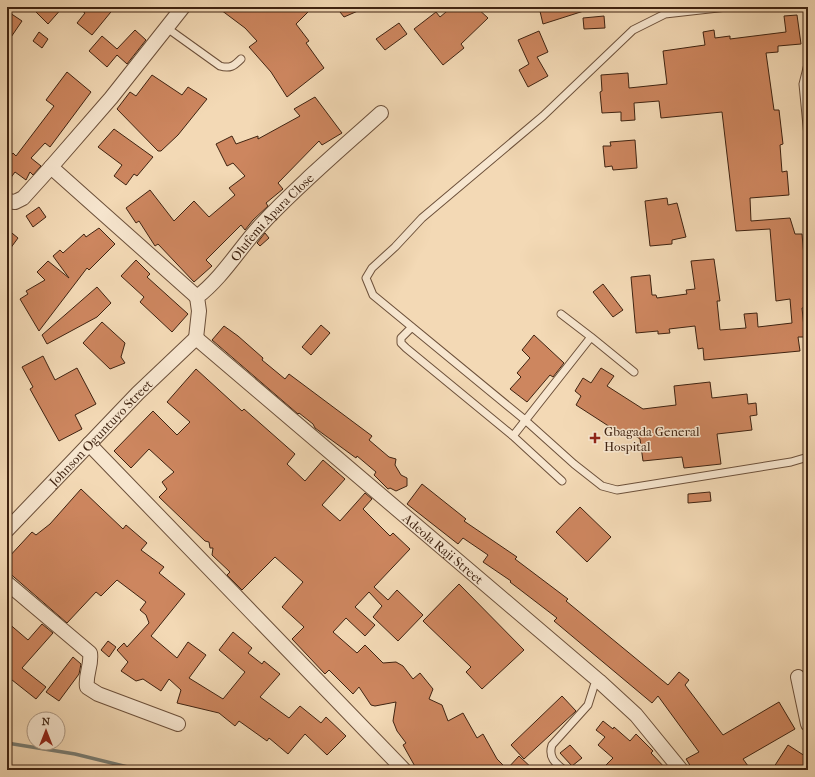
<svg xmlns="http://www.w3.org/2000/svg" width="815" height="777" font-family="'IM FELL French Canon',serif">
  <style>
    .lines { fill: none; stroke-linecap: round; stroke-linejoin: round }
    .stream { stroke: #787d74; stroke-width: 3.5 }
    .building { fill: #cd865f; stroke: #3f2311 }
    .service-casing { stroke: #6c503a; stroke-width: 9 }
    .minor-casing { stroke: #6c503a; stroke-width: 16 }
    .service { stroke: #f7e6cf; stroke-width: 7 }
    .minor { stroke: #f7e6cf; stroke-width: 14 }
    .poi-dot { fill: #8f2418; stroke: #f7e6cf; stroke-width: 1.5 }
    .labels { text-anchor: middle; dominant-baseline: central; stroke-width: 3; stroke-linejoin: round; paint-order: stroke }
    .street-label { font-size: 13px; fill: #3f2311; stroke: #f7e6cf }
    .poi-label { font-size: 13px; fill: #3f2311; stroke: #f7e6cf; text-anchor: start }
  </style>
  <rect width="100%" height="100%" fill="#f3d9b5"/>
  <filter id="stains"><feTurbulence type="fractalNoise" baseFrequency=".005" numOctaves="4"/><feColorMatrix values="0 0 0 0 .2 0 0 0 0 .09 0 0 0 0 .02 0 0 0 .5 -.17"/></filter>
  <radialGradient id="worn" r=".72"><stop offset=".6" stop-color="#630" stop-opacity="0"/><stop offset="1" stop-color="#630" stop-opacity=".3"/></radialGradient>
  <g class="lines">
    <path class="stream" d="M7 743 75 754 140 770"/>
  </g>
  <path class="building" d="M31 7H63L48 24Z
    M77 7H115L92 35 77 23 85 13Z
    M217 7H313L296 24 309 41 306 43 324 68 287 97 271 72 249 47 257 41 245 28Z
    M336 7H367L344 17Z
    M452 7H476L488 18 461 44 464 48 443 65 414 29 436 12 440 17Z
    M539 7H590V9L543 24Z
    M7 11 22 21 7 43Z
    M797 15 801 44 778 46V52L766 53 774 110H779L783 144 780 145 782 172 787 171 789 195 750 198 751 221 790 218 795 234H802L808 300V307L802 308 805 337H798L800 351 704 360 703 348 698 349 695 326 669 329 670 333 658 334V331L636 333 631 277 650 275 652 295H656L657 298 687 294 686 290 695 289 691 261 714 259 720 301H717L720 330 746 328 744 314 757 313 758 327 792 323 790 299 776 301 770 229 736 231 722 112 661 118 659 101 634 103 635 120 621 121V112L602 113 600 92 602 91 601 75 628 73 629 88 667 84 663 51 705 45 703 32 714 30 715 38 730 36V39L786 32 784 16Z
    M604 16 605 28 584 29 583 18Z
    M399 23 407 34 385 50 376 39Z
    M135 30 146 40 127 64 117 55 107 67 89 51 102 36 117 49Z
    M539 31 548 52 537 57 548 76 528 87 519 70 529 64 518 40Z
    M39 32 48 39 42 48 33 41Z
    M67 72 91 92 50 147 45 143 31 158 41 166 33 175 30 172 26 180 15 172 7 183V160L13 153 16 156 54 106 46 100Z
    M152 75 182 95 188 87 207 99 178 135 161 151H158L117 109 130 92 136 96Z
    M315 97 342 133 322 145 319 141 278 183 283 189 266 203 268 206 253 220 245 230 241 225 206 260 212 266 194 282 158 244 155 246 139 221 136 223 126 208 150 190 174 221 194 201 209 217 235 195 229 188 245 176 233 163 227 166 216 144 232 136 236 144 258 136V139L300 116 294 109Z
    M114 129 153 157 137 176 134 174 126 185 114 176 122 165 98 147Z
    M635 140 637 168 613 170 612 166 605 167 603 146H611L610 142Z
    M667 198 668 205 677 203 686 237 672 240V244L650 246 645 201Z
    M39 207 46 217 33 227 26 216Z
    M99 228 115 244 89 270 87 268 39 331 20 299 28 294 26 291 45 280 37 272 48 261 69 278 53 256 60 250 63 253 84 234 86 237Z
    M7 229 18 238 7 253Z
    M265 233 269 238 260 246 257 243Z
    M136 260 150 274 147 277 188 314 172 332 140 302 144 297 121 276Z
    M603 284 623 310 613 317 593 292Z
    M97 287 111 303 97 317 47 344 42 335Z
    M102 322 125 343 121 357 125 363 110 369 83 343Z
    M321 325 330 333 311 355 302 347Z
    M224 326 238 336 263 358 262 360 285 379 289 374 372 436 369 440 389 457 396 459 395 465 401 475 407 478V486L396 491 390 488 388 489 374 475 376 472 357 456 356 458 315 428 313 424 299 413 298 414 212 340Z
    M534 335 564 363 553 377 550 375 527 402 510 389 521 377 517 373 530 358 522 350Z
    M43 356 55 380 77 368 96 404 75 415 82 429 59 441 30 389 33 387 22 367Z
    M601 368 614 376 607 386 643 409 676 405 674 386 710 382 712 398 747 394 748 404 756 403 757 415 750 416 752 430 717 434 721 464 684 468 682 457 643 461 640 439 628 431 624 436 576 405 581 396 575 391 583 378 591 383Z
    M196 369 242 411 244 409 295 454 287 464 305 481 323 460 345 479 322 505 340 521 365 493 372 499 363 509 390 536 393 533 410 549 374 587 388 600 397 590 423 615 398 641 373 617 382 606 369 592 355 607 375 625 365 636 346 618 333 632 357 653 365 645 383 663 396 662 403 666 413 679 420 673 433 689 429 699 442 705 448 721 463 713 477 738 483 734 497 759 507 769 519 756 534 770H417L403 745 406 743 397 731 393 721 396 702 375 706 371 705 359 687 353 694 329 670 325 674 292 639 304 627 282 607 303 582 275 557 242 590 227 575 230 572 212 555 213 548H210L209 542 205 541 159 497 167 489 162 482 174 472 149 449 131 468 114 451 153 411 177 435 190 422 167 402Z
    M422 484 466 519 464 521 517 557 515 559 568 599 566 601 668 685 679 672 689 680 685 685 723 735 779 702 795 729 743 759 751 770H693L686 759 699 752 658 696 652 703 554 621 557 618 510 582 511 581 483 562 488 555 463 538 458 544 407 504Z
    M81 489 123 529 126 525 147 543 141 550 164 567 159 573 185 594 151 636 177 658 188 642 206 655 189 678 223 699 245 672 219 650 233 632 252 648 248 653 262 664 264 661 280 674 260 697 289 718 300 706 321 723 326 717 346 736 327 755 305 734 288 754 269 738 267 741 239 721 235 726 219 713 177 703 181 690 169 679 161 691 143 679 136 681 121 671 128 662 117 650 124 643 127 647 149 623 146 615 140 610 146 602 117 580 101 596 96 592 67 623 7 571V559L32 532 36 535 50 524Z
    M710 492 711 501 688 503V494Z
    M580 507 611 537 587 562 556 532Z
    M459 584 524 650 482 689 466 672 471 667 423 621Z
    M7 622 28 640 42 624 53 633 22 668 46 687 36 699 7 676Z
    M108 641 116 647 109 657 101 650Z
    M73 657 81 664 79 674 59 701 46 692Z
    M562 696 576 711 524 759 511 745Z
    M603 721 613 729 614 727 630 741 636 734 653 751 651 753 667 770H601L613 758 598 745 605 737 596 730Z
    M570 745 582 758 572 766 560 753Z
    M788 745 808 758 802 770H772Z"/>
  <g class="lines">
    <defs>
      <path id="service" d="M727 7 665 14 633 30 543 116 422 218 395 247 372 268 366 278 373 295 525 420 574 464 602 486 617 490 791 462 808 457
        M167 28 220 66C230 69 234 66 241 59
        M808 64 803 84 808 136
        M412 327 401 338V343L406 348 513 436 562 481
        M591 337 634 372
        M513 436 591 337 561 314
        M564 770C555 763 548 757 552 745L588 705 594 686 599 681"/>
      <g id="minor">
        <path d="M51 167 197 297"/>
        <path d="M7 201 15 202 23 198 51 167 111 98 183 7"/>
        <path id="s1" d="M196 338 599 681 636 715 681 770"/>
        <path id="s2" d="M196 338 199 311 197 297C222 278 239 249 260 226 297 186 340 150 381 113"/>
        <path d="M89 444 404 770"/>
        <path id="s3" d="M7 530 138 393 196 338"/>
        <path d="M7 583 90 653C92 665 85 675 87 687L98 694 178 724"/>
        <path d="M798 677 808 724"/>
      </g>
    </defs>
    <use href="#service" class="service-casing"/>
    <use href="#minor" class="minor-casing"/>
    <use href="#service" class="service"/>
    <use href="#minor" class="minor"/>
  </g>
  <path class="poi-dot" d="M593 432h4v4h4v4h-4v4h-4v-4h-4v-4h4z"/>
  <g class="labels">
    <g class="street-label">
      <text stroke="none"><textPath href="#s2" startOffset="151">Olufemi Apara Close</textPath></text>
      <text stroke="none"><textPath href="#s3" startOffset="135">Johnson Oguntuyo Street</textPath></text>
      <text stroke="none"><textPath href="#s1" startOffset="325">Adeola Raji Street</textPath></text>
    </g>
    <g class="poi-label">
      <text x="604" y="431">Gbagada General<tspan x="604" dy="15">Hospital</tspan></text>
    </g>
  </g>
  <rect width="815" height="777" fill="none" stroke="#f3d9b5" stroke-width="24"/>
  <rect x="8" y="8" width="799" height="761" fill="none" stroke="#3f2311" stroke-width="2"/>
  <rect x="12" y="12" width="791" height="753" fill="none" stroke="#3f2311"/>
  <g transform="translate(46 731)"><circle r="19" fill="#f7e6cf" stroke="#ad9883"/>
  <path d="M0-3L7 15L0 10L-7 15Z" fill="#8f2418"/>
  <text y="-6" font-size="11" font-weight="bold" text-anchor="middle" fill="#3f2311">N</text>
  </g>
  <rect width="100%" height="100%" filter="url(#stains)"/>
  <rect width="100%" height="100%" fill="url(#worn)"/>
</svg>
